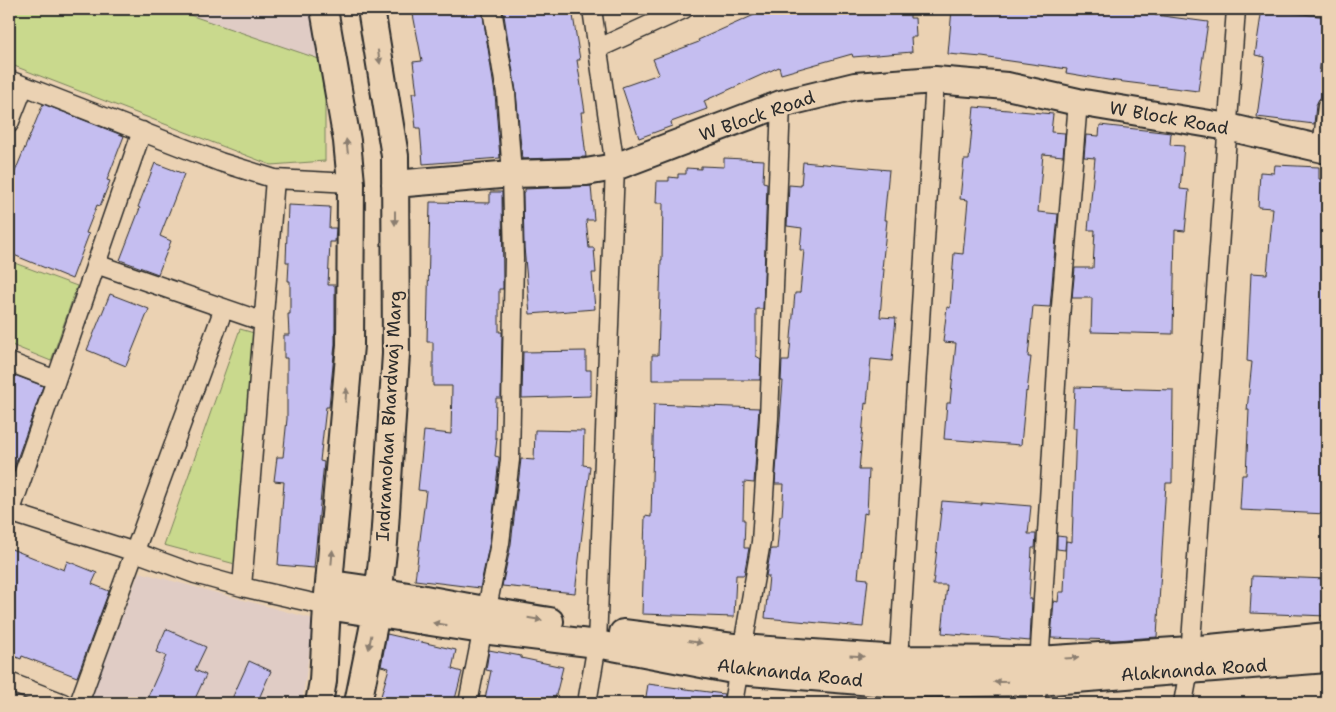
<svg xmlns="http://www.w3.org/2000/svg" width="1336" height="712" font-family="'Shantell Sans',sans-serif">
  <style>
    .built { fill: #e0ccc5 }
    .green { fill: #c9d98d; stroke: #7a825c }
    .building { fill: #c5bef0; stroke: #2b2b2b }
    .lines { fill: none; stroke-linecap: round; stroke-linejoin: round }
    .street-casing { stroke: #2b2b2b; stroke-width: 21 }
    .secondary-casing { stroke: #2b2b2b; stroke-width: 30 }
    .street { stroke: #ebd2b3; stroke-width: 18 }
    .secondary { stroke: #ebd2b3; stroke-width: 26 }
    .oneway { fill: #8b7e6f }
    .labels { text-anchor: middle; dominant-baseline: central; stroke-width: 4.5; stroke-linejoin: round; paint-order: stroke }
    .street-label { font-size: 18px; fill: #2b2b2b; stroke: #ebd2b3 }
  </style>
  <rect width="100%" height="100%" fill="#ebd2b3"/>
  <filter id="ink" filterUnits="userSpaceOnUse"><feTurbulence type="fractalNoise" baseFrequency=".02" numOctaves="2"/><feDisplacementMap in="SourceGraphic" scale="10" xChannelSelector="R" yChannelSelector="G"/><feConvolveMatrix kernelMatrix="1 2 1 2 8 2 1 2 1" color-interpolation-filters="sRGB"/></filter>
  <g filter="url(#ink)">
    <path class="built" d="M172 9H313L325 61Z
      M139 572 314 619 302 703H89Z"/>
    <path class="green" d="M9 9H172L325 61V161L271 165 9 64Z
      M9 261 77 286 51 361 9 344Z
      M240 329 254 333 235 564 164 545Z"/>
    <path class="building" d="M412 9H482L495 94 500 158 423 164 420 128H416L412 93H417L413 62 422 61Z
      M503 9H572L580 60H577L585 112H581L586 157 522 159 516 91Z
      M760 9H910V18H915L916 37H911L912 52 853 57 852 54 781 74 779 67 704 101 707 109 671 122 672 126 639 138 622 87 659 74 653 59 699 42 698 40 761 12Z
      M952 9H1156L1155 15 1208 22 1198 91 1108 80 1066 73 1067 69 982 57 948 54Z
      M1262 9 1327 17 1319 73 1326 74 1323 96 1319 99 1316 105 1314 124 1257 117 1265 57 1255 55Z
      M43 104 124 136 107 180 110 181 100 206 97 205 86 233 89 234 72 279 9 253V186Z
      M974 107 1053 114 1051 132 1065 133 1063 156 1043 154 1038 212 1058 214 1050 307 1033 306 1028 357H1031L1027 392 1026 391 1021 445 944 439 947 403H950L956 343 943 342 947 307 950 308 954 253 963 254 968 200 960 199 964 160H969Z
      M1100 125 1171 133 1170 145 1184 146 1180 189 1189 190 1185 231 1175 230 1173 334 1091 332 1092 298H1072L1075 268H1093L1095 230H1088L1095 158 1084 157 1086 135 1099 136Z
      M724 158 764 160 763 182 767 183 763 309H756V356L761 359 760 380H652V355H658L661 260H662L663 203H656L657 181H669V177L678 178V174H686V168L701 169V166L724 167Z
      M803 162 889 170 884 220H887L882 269H884L880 317 896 318 892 361 871 359 867 404 865 403 859 470H869L867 514 864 513 858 578 868 579 863 627 765 618 769 576H766L771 549H777L780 516H782L784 484H775L783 381H781L782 361H789L795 293H800L804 250H800L802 228 787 226 789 185 801 186Z
      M155 163 184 174 160 236 171 241 158 274 120 260 140 208 138 207Z
      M1275 165 1319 167V179L1327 180V514L1240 510 1242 475H1246L1249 410H1247L1252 362 1247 361 1251 273 1267 274 1273 208 1258 207 1260 172 1274 173Z
      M591 186 594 220H586L589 248H594L596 273H592L595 309 530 314 524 247 523 192H525V189Z
      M490 192H502L503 289H499V332H502L501 398H496L495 438H497L495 456 499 457V459L490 541 480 588 415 580 426 491 418 490 424 431 451 434 452 386H433V342H427L430 202 490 203Z
      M288 205 330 207 329 228H336L335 242H330L328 285H335V344L329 407H326L320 461 324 462 314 568 278 565 284 482 274 481 277 457H283L287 419V358H284V335H289L288 314H290V281H288L289 262H286Z
      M110 294 149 309 126 366 87 350Z
      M586 351V370H591V396L522 398 523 352Z
      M9 373 43 386 10 479H9Z
      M1075 387 1173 390 1172 483H1166L1157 637 1116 640 1051 638 1054 601 1058 602 1059 592H1064L1066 541 1072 542 1076 428H1073Z
      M654 404 759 408 754 483 744 482 743 520H745L744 548H749L744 575H736L734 617 642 614 645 516 651 517Z
      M535 430 584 431 583 465 590 466 575 593 502 586 511 544 521 459 534 460Z
      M942 501 981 504V502L1031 506 1028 534H1036L1035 548H1032L1029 599H1032L1030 641 942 633 947 585H933Z
      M1057 536 1066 537 1065 550 1057 549Z
      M9 548 64 570 67 561 97 573 92 584 109 591 77 677 22 656 21 659 9 654Z
      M1252 576 1327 579V616L1250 613Z
      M166 629 206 647 195 670 206 675 193 703H145L166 656 156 652Z
      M387 634 456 650 452 669 462 672 454 703H379L389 668 381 666Z
      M489 650 521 656V658L563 667 554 703H484L491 671 486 670Z
      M249 661 271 671 257 703H230Z
      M648 684 724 694 723 703H645Z"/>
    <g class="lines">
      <defs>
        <path id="street" d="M599 48 684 9
          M9 80 220 162 275 179 351 183
          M9 124 24 86
          M1322 148 1327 106
          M96 264 264 322
          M9 362 56 380
          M9 512 135 552 195 574 242 587 327 606
          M10 513 142 131
          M242 587 275 179
          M9 682 63 703
          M79 703 224 308
          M468 703 500 543 510 460 514 259 512 174 506 93 492 9
          M587 703 597 644 615 167 592 9
          M733 703 761 542 769 418 781 104
          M894 703 899 659 935 80
          M1035 703 1038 682 1060 318 1078 102
          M1183 703 1189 670 1236 9"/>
        <path id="secondary" d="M395 184 512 174 586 172 615 167 781 104 855 86 935 80 1007 86 1078 102 1228 127 1327 150
          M329 584C403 593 476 610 550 621
          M327 606 482 630 597 644 738 671 897 684 1038 682 1327 659
          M623 633 741 648 899 659 1039 660 1190 650 1327 636
          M319 703 323 681 327 606 350 345 351 183 347 141 324 9
          M358 703 376 614 384 543 396 354 395 156 371 9"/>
      </defs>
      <use href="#street" class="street-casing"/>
      <use href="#secondary" class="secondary-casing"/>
      <use href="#street" class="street"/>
      <use href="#secondary" class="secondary"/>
    </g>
    <defs><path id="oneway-solid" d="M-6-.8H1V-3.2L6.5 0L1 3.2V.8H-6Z" transform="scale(1.25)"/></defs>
    <g class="oneway">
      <use href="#oneway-solid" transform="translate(379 57) rotate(81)"/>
      <use href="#oneway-solid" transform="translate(347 146) rotate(-97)"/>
      <use href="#oneway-solid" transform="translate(395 218) rotate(90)"/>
      <use href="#oneway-solid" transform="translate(346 395) rotate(-85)"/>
      <use href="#oneway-solid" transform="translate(332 557) rotate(-85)"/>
      <use href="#oneway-solid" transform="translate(535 619) rotate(9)"/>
      <use href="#oneway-solid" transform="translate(440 624) rotate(-171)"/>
      <use href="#oneway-solid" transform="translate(370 642) rotate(101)"/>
      <use href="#oneway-solid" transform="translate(695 642) rotate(8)"/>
      <use href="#oneway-solid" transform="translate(857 656) rotate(4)"/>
      <use href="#oneway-solid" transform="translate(1072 658) rotate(-4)"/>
      <use href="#oneway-solid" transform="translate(1001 682) rotate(179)"/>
    </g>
  </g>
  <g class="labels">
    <g class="street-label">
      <text transform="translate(757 116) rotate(-19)">W Block Road</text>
      <text transform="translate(1169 118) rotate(10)">W Block Road</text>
      <text transform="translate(389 416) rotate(-87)">Indramohan Bhardwaj Marg</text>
      <text transform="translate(1194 670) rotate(-4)">Alaknanda Road</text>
      <text transform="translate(790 673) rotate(6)">Alaknanda Road</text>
    </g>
  </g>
  <rect width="1336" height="712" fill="none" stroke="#ebd2b3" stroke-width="30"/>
  <rect x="15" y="15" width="1306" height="682" fill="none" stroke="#2b2b2b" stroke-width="2" filter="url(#ink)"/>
</svg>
